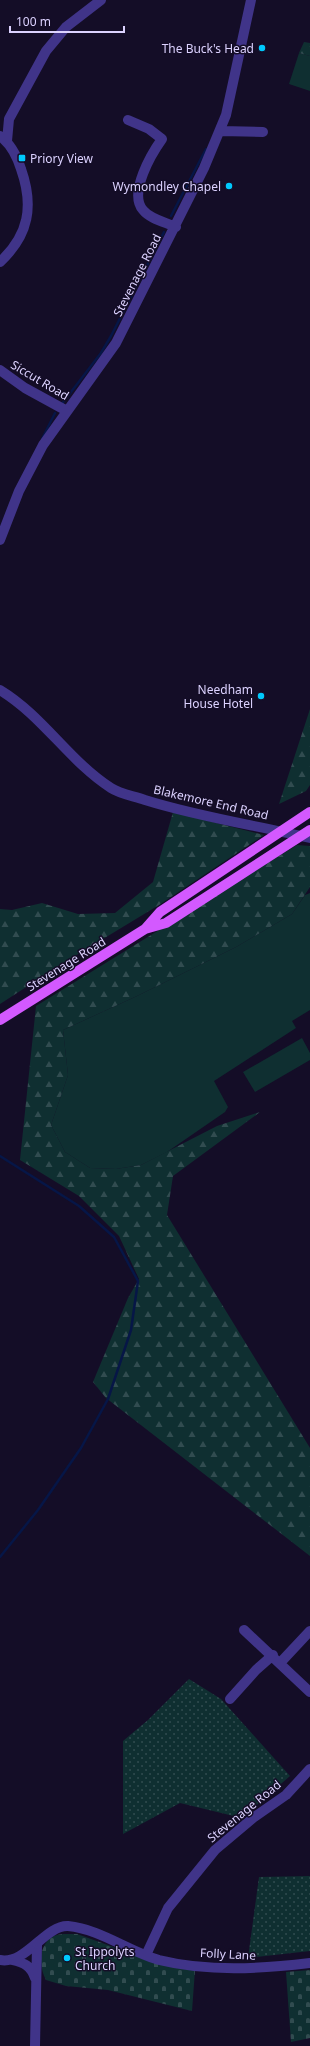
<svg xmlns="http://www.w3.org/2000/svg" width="310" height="2046" font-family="'Noto Sans',sans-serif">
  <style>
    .grass { fill: #0f2f31 }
    .forest { fill: url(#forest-firs) }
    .cemetery { fill: url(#cemetery-stones) }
    .park { fill: url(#park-dots) }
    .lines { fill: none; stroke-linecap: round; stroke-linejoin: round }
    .stream { stroke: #061647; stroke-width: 2.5 }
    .minor { stroke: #403489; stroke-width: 10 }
    .major { stroke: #d359ff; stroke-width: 10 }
    .poi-dot { fill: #00c9fd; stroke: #140d27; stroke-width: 1.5 }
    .labels { text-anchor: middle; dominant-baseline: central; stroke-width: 3; stroke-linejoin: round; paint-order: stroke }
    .poi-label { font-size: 12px; fill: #dcd2ff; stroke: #140d27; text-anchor: end }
    .street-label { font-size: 12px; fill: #dcd2ff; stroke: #140d27 }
  </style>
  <defs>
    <pattern id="forest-firs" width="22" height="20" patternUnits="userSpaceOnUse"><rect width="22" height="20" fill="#0f2f31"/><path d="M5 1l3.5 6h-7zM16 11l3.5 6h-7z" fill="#314c50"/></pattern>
    <pattern id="cemetery-stones" width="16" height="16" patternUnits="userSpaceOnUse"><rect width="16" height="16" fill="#0f2f31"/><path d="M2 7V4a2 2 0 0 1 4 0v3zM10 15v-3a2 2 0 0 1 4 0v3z" fill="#314c50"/></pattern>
    <pattern id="park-dots" width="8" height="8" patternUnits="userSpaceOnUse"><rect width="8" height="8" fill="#0f2f31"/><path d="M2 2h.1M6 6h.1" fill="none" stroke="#314c50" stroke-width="1.8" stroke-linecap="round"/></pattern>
  </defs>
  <rect width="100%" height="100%" fill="#140d27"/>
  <path class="grass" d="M299 53 310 56V91L289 84Z
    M310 893V1010L292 1021 296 1028 214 1081 228 1107 225 1112 167 1152 141 1165 116 1169 90 1168 65 1152 51 1125 68 1075 63 1030 137 996 236 947 292 914 305 895Z
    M302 1038 310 1053V1060L255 1092 243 1072Z"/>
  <path class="forest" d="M304 42 310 43V56L299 53Z
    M310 709V785L306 791 279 804Z
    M173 812 264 835 159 905 65 962 0 1004V909L12 910 42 903 78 914 115 913 153 882Z
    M297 845 310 846V887L292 914 236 947 137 996 63 1030 68 1075 51 1125 65 1152 90 1168 116 1169 141 1165 217 1126 260 1112 173 1176 167 1215 310 1448V1556L106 1398 93 1382 128 1298 139 1279 119 1236 79 1196 20 1160 36 1006Z"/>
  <path class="cemetery" d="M77 1934 158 1963 195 1970 192 2011 108 1990 66 1986 46 1980C39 1968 38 1946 52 1937 58 1933 69 1934 77 1934Z
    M310 1970V2038L291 2042 286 1972Z"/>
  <path class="park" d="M189 1679 221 1699 290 1776 242 1818 180 1803 123 1834V1741L148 1720Z
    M310 1876V1951L248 1958 259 1877Z"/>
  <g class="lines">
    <path class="stream" d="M171 216 206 149
      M61 405 101 353 111 336 164 232
      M42 439 55 413
      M0 1156 79 1206 114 1237 138 1281 131 1330 108 1399 81 1448 38 1510 0 1557"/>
    <path class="minor" d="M128 120 149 129 162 139C152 153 128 193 143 210 150 219 165 222 176 227
      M221 131 263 132
      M0 136C11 144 17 156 21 169 34 206 29 235 0 262
      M7 141 9 119 46 51 66 27 101 0
      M0 370 25 388 67 411
      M0 540 19 491 43 445 116 343 204 168 226 115 251 0
      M0 690C43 716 69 761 111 788 120 794 134 796 145 800 199 817 255 825 310 838
      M244 1630 310 1692
      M280 1663 310 1631
      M230 1699 256 1670 273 1655
      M146 1955 168 1908 215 1850 253 1818 286 1795 310 1769
      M0 1960C26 1965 45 1925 68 1926 100 1929 128 1951 159 1960 208 1972 260 1969 310 1963
      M12 1960C25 1963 31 1966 35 1978
      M35 2046 37 1945"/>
    <path class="major" d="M145 929 160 912 310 812
      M0 1020 145 929 166 923 310 830"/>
  </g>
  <g class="poi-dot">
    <circle cx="262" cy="48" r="4"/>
    <rect x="18" y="154" width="8" height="8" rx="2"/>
    <circle cx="229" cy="186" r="4"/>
    <circle cx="261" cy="696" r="4"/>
    <circle cx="67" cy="1958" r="4"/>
  </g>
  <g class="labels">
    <g class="poi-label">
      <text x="254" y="48">The Buck's Head</text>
      <text x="30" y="158" text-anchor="start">Priory View</text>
      <text x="221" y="186">Wymondley Chapel</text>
      <text x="253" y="689">Needham<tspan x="253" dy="14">House Hotel</tspan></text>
      <text x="75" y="1951" text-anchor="start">St Ippolyts<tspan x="75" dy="14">Church</tspan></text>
    </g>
    <g class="street-label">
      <text transform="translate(137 275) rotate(-63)">Stevenage Road</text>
      <text transform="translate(40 380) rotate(31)">Siccut Road</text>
      <text transform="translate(211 802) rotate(13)">Blakemore End Road</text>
      <text transform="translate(66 964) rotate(-32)">Stevenage Road</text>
      <text transform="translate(244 1811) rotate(-39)">Stevenage Road</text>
      <text transform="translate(228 1954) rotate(3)">Folly Lane</text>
    </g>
  </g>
  <path d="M10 26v6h114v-6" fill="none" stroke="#dcd2ff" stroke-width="2"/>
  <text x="16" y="26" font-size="12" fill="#dcd2ff" stroke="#140d27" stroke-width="3" paint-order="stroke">100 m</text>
</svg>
